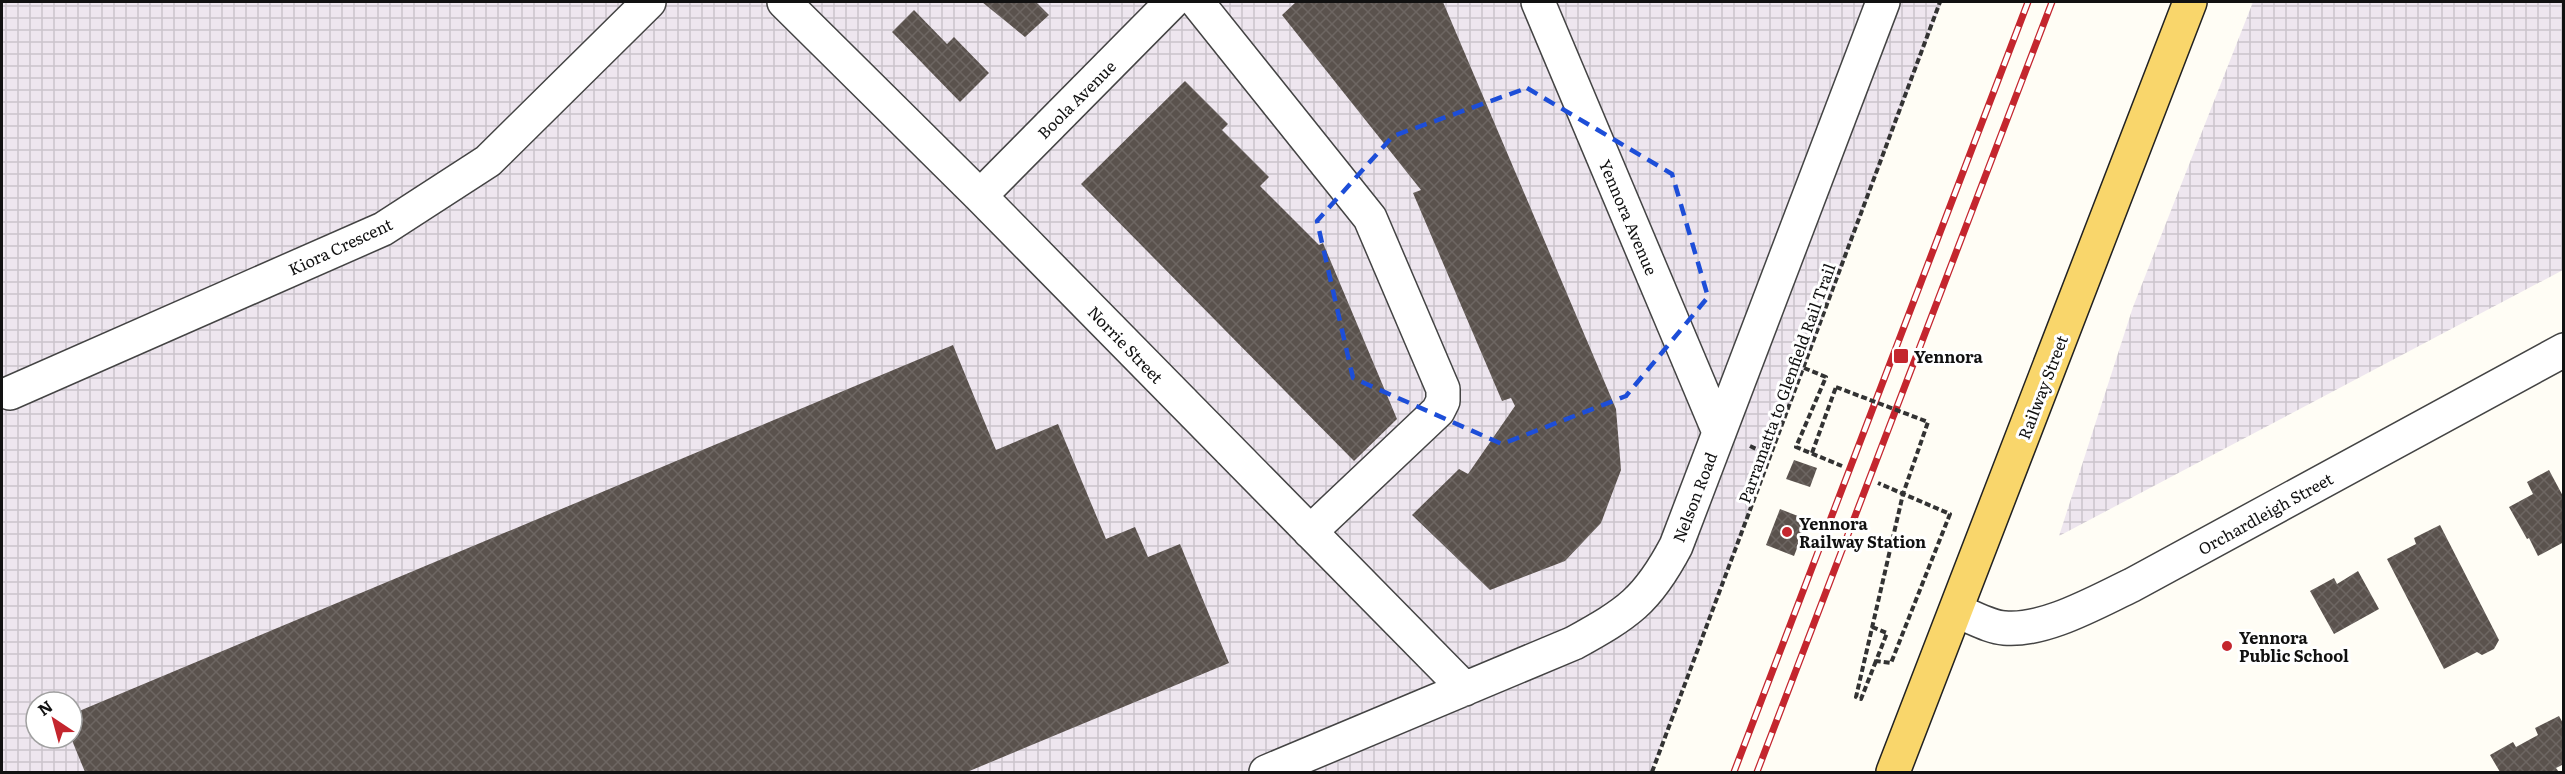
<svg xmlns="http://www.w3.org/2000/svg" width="2565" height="774" font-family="Literata,serif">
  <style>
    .industrial { fill: url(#industrial-grid); fill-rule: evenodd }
    .building { fill: url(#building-cross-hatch) }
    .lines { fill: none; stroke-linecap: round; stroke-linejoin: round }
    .minor-casing { stroke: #444; stroke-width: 36 }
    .major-casing { stroke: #222; stroke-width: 36 }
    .path { stroke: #333; stroke-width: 4; stroke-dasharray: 6 3; stroke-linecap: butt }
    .minor { stroke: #fff; stroke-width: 33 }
    .major { stroke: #f9d66b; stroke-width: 33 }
    .rail-casing { stroke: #c4262e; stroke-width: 7 }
    .rail { stroke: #fff; stroke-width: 4.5; stroke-dasharray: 14; stroke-linecap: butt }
    .path-bridge { stroke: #333; stroke-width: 4; stroke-dasharray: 6 3; stroke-linecap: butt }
    .marked { fill: none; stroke: #1d4ed8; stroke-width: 4.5; stroke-dasharray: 12 8; stroke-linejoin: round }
    .poi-dot { fill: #c4262e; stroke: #fff; stroke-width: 2 }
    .labels { text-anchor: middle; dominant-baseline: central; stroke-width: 6; stroke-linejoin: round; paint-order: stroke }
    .street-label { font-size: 16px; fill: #111; stroke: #fff }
    .poi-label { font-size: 16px; font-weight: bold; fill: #111; stroke: #fff; text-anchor: start }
  </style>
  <defs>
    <pattern id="industrial-grid" width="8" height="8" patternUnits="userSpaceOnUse" patternTransform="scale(1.5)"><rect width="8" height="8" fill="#eee6ef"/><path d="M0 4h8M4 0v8" fill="none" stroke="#cbc4cc"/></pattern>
    <pattern id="building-cross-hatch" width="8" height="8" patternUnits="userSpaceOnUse" patternTransform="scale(1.5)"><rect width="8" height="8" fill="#5a524d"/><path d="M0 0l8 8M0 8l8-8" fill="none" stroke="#6d6662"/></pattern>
  </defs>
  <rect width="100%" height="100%" fill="#fffdf5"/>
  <path class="industrial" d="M2 2H1942L1651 772H2ZM36 702H72V738H36Z
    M2253 2H2563V270L2059 536 2133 307Z"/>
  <path class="building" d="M982 2H1036L1049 15 1025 37Z
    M1296 2H1443L1616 409 1621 470 1601 523 1565 561 1490 590 1412 515 1459 469 1468 474 1515 406 1511 398 1502 401 1413 193 1421 190 1282 15Z
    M914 10 947 44 954 37 989 73 960 102 892 32Z
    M1185 81 1228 124 1222 130 1269 177 1260 186 1319 245 1323 243 1397 419 1354 461 1081 184Z
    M953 345 996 450 1058 424 1106 539 1135 527 1148 557 1180 544 1229 663 967 772H85L71 738 72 714Z
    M1794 460 1817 468 1810 487 1786 479Z
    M2549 470 2564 498V542L2538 556 2529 538 2527 539 2509 507 2533 494 2527 482Z
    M1780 509 1808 520 1794 556 1766 545Z
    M2440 525 2499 640 2494 649 2482 655 2477 652 2444 669 2387 559 2416 544 2414 538Z
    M2358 571 2379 609 2334 634 2310 591 2334 578 2337 584Z
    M2559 716 2564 725V764L2556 768 2559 772H2500L2490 755 2513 742 2516 747 2538 735 2535 728Z"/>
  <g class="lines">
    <defs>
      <path id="minor" d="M784 2 980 196 1465 689
        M1197 2 1370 218 1443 389V401L1438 411 1310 532
        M1538 2 1719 432
        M980 196 1172 2
        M10 393 383 229 488 161 649 2
        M1956 611C1971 616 1989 627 2004 628 2044 632 2096 602 2132 585L2564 350
        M1266 772 1574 643C1628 613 1647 601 1676 546L1883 2"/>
      <path id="major" d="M1893 772 2190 2"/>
    </defs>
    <use href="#minor" class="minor-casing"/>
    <use href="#major" class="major-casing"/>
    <path class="path" d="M1804 368 1826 377 1796 447 1842 466
      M1750 446 1771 456
      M1812 453 1836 387
      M1872 627 1887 633 1876 661 1891 663 1950 514 1878 483
      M1876 661 1861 699 1856 697 1903 494 1928 422
      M1652 772 1940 2"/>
    <use href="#minor" class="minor"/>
    <use href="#major" class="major"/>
    <defs>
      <path id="rail" d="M1734 772 2028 2
        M1757 772 2052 2"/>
    </defs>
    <use href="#rail" class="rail-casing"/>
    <use href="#rail" class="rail"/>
    <path class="path-bridge" d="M1836 387 1928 422"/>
  </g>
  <path class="marked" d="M1527 88 1672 174 1708 297 1626 396 1502 444 1353 378 1317 221 1393 136Z"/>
  <g class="poi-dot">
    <rect x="1893" y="348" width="16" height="16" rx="3"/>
    <circle cx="1787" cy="532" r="6"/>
    <circle cx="2227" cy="646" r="6"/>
  </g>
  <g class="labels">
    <g class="street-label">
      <text transform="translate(1076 99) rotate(-45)">Boola Avenue</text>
      <text transform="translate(1629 217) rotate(67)">Yennora Avenue</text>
      <text transform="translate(340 246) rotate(-25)">Kiora Crescent</text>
      <text transform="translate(1126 344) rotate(46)">Norrie Street</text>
      <text transform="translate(1786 383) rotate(-70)">Parramatta to Glenfield Rail Trail</text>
      <text transform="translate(2042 387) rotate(-69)">Railway Street</text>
      <text transform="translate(1694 497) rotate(-69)">Nelson Road</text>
      <text transform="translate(2265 513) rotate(-29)">Orchardleigh Street</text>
    </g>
    <g class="poi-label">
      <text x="1914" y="356">Yennora</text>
      <text x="1799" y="523">Yennora<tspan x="1799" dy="18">Railway Station</tspan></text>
      <text x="2239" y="637">Yennora<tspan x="2239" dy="18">Public School</tspan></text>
    </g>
  </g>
  <rect width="2565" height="774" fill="none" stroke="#111111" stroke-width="6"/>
  <g transform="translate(54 720) rotate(324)"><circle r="28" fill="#ffffff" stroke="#a0a0a0" stroke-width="1.5"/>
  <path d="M0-4.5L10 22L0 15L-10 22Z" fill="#c4262e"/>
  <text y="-9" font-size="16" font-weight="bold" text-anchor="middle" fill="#111111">N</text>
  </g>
</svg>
